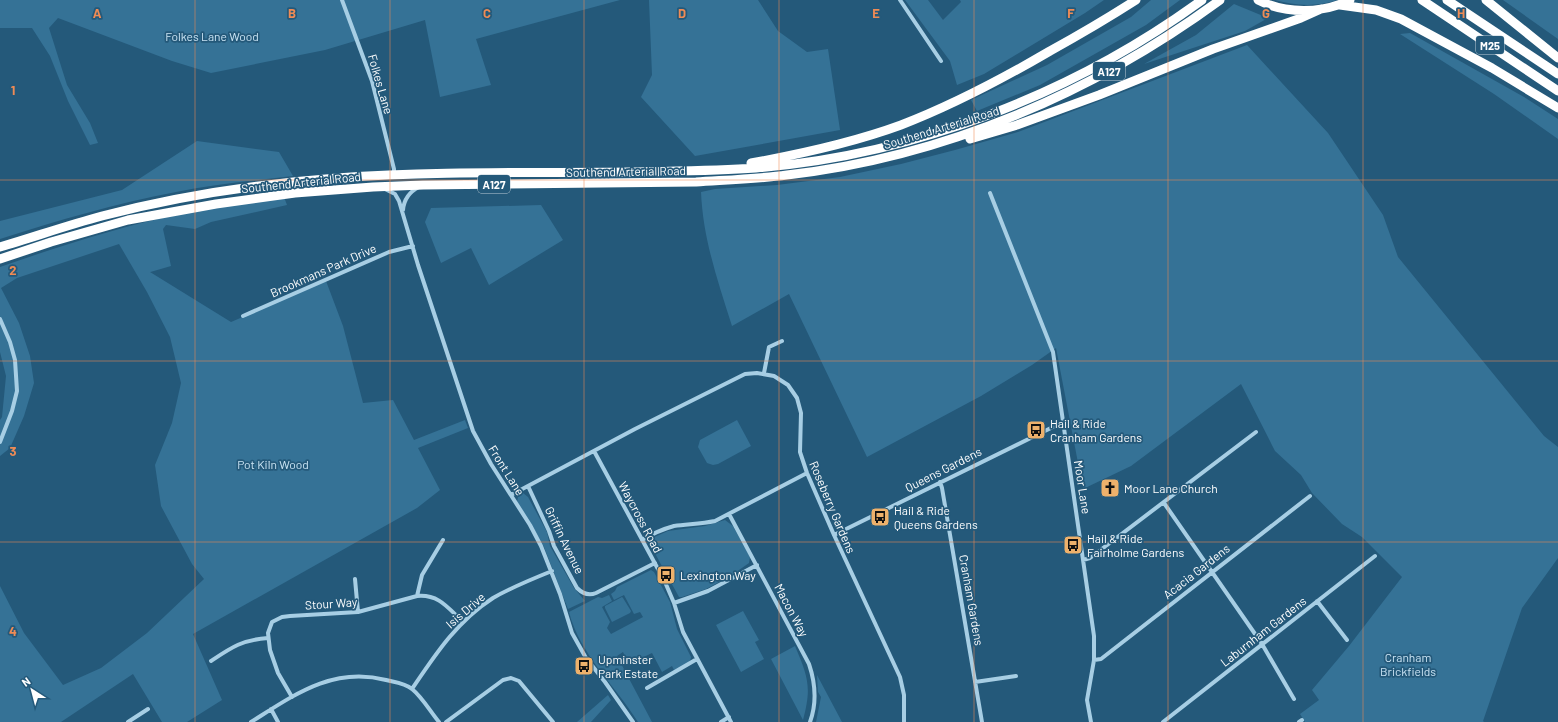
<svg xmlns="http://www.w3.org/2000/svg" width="1558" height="722" font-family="Barlow,sans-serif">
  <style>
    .green { fill: #357296 }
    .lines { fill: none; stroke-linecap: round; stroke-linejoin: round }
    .street { stroke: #a7cee4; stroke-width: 4 }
    .highway { stroke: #fff; stroke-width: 9 }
    .grid { fill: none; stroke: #ef8b55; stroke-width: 1; stroke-opacity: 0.55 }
    .labels { text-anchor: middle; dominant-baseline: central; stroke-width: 3.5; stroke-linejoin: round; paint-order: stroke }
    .shield { fill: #24597a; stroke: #bdcdd7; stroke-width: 1 }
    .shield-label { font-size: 11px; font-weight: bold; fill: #fff }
    .park-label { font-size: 12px; fill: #cae4f4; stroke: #24597a }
    .street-label { font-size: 12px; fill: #fff; stroke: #24597a }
    .poi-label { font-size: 12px; fill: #fff; stroke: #24597a; text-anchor: start }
    .grid-label { font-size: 13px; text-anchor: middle; font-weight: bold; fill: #ef8b55; stroke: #24597a; stroke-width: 3.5; stroke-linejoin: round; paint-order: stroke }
  </style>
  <rect width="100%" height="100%" fill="#24597a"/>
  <path class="green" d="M0 0H620L476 39 491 85 440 97 425 20 325 50 211 73 172 61 58 18 49 28 67 85 90 123 98 143 90 145 68 101 50 56 32 28H0Z
    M649 0H758L778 31 807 52 828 49 840 130 695 156 641 97 652 75Z
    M905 0H928L943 20 961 2 960 0H1104L1085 13 984 74 957 85 950 61Z
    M1151 0H1180L1146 25 1040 85 977 111 971 100 1047 65 1131 17Z
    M1275 0H1337C1317 7 1295 6 1275 0Z
    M1503 0H1558V39Z
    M1234 4 1268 18 1245 31 1144 64 1196 35Z
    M1410 33 1524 97 1558 119V139L1494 94 1400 34Z
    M1247 45 1328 133 1383 215 1398 257 1544 436 1558 447V558L1522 608 1483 721 1484 722H1305L1300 714 1319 700 1312 690 1349 646 1402 577 1362 537 1342 524 1312 493 1301 475 1275 451 1241 384 1131 466 1083 489 1056 348 1032 365 981 396 867 457 789 294 732 326C718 282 703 239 701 192L715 189 777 185 840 177 901 164 955 150 1018 132Z
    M197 141 279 152 293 176C254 181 214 184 176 192 116 203 57 221 0 239V221L122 190Z
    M284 197 287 205 211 222 195 229 166 225 163 229 171 266 147 273 150 272 231 322 326 281 343 326 363 403 393 400 414 440 465 420 468 428 418 448 440 490 417 508 193 634 222 700 187 722H162L133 674 61 722H0V586L24 633 63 685 101 668 147 633 204 579 192 564 161 506 155 465 172 423 181 383 170 337 147 292 119 244 17 278 1 288 19 323 30 356 34 383 24 416 10 448 0 456V420L2 417 6 376 0 352V267C60 246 122 226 185 213 218 207 251 202 284 197Z
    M541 205 563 240 489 285 471 248 441 263 425 222 431 208Z
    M737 420 751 446 718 464 713 465 707 463 698 447 700 440Z
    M523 493 528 497 547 532 550 546 574 588 585 601 568 609 544 547 517 502 518 497Z
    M725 520 733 526 750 557 749 563 739 570 740 571 706 589 682 597H679L668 577 669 576 666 569 664 570 650 544V539L668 531 705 526Z
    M651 570 654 572 670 602 677 629 691 657C691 664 680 667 674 670L672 666 662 672 652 653 629 664 623 652 617 656 652 722H638C615 685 580 655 569 612L598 597 602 598 609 595 612 601 602 607 610 622 607 628 611 634 643 617 640 612 634 614 624 595 614 600 611 594 615 591 617 587Z
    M622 597 623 598 631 611 630 613 612 622 605 608V606Z
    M743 611 759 640 755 642 764 659 741 672 716 625Z
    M795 646C808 677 812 687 803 720L771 659Z
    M817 675 842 722H816L821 697 818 692Z
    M608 695 611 700 591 722H577Z"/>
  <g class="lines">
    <path class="street" d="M342 0 372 81 394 169V175
      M900 0 941 61
      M385 189 395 194 399 201 418 265 473 431 491 464 530 525 541 546 560 594 572 633 586 658 605 682 633 722
      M990 193 1053 352 1094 636V660L1087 700 1091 722
      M403 210C404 199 409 192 419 187
      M243 316 389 252 413 246
      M0 319 10 342 15 360 17 391 12 411 0 442
      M764 373 769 347 782 341
      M594 451 665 582 674 603 683 632 731 722
      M940 482 942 488 982 722
      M528 486 549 531 554 546 577 588C583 594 589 596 596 593L655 563
      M511 495 635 429 745 374 757 373 774 376 788 385 797 398 801 413 800 452 807 473 834 535 900 677 904 695V722
      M1164 503 1262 644 1294 699
      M729 514 809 664C815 682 817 703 810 722
      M834 535 1063 422
      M642 540C652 534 663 529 674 526 688 524 701 524 715 521L807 473
      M1083 560 1090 558 1256 432
      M355 579 358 612
      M417 596 422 575 443 540
      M1317 601 1347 640
      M674 603 708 591 757 565
      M1094 660 1101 659 1310 496
      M211 661C232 647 242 640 268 638
      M975 682 1016 676
      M647 688 697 659
      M412 689C435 655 457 621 493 598 512 587 532 579 552 571
      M292 697 278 673 270 650 268 633 272 622 282 617 290 616 358 612 417 596C439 594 448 608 463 622
      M271 709 278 722
      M128 722 148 709
      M251 722C294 695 333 666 386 680 394 682 405 683 412 689 422 697 430 711 439 722
      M446 722 503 680 511 678 519 681 553 722
      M721 722 729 717
      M1163 722 1375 556
      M1299 722 1302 720"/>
    <path class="highway" d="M1258 0C1285 14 1322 14 1350 0
      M1422 0 1558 91
      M1447 0 1558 74
      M1486 0 1558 58
      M1340 5 1376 10 1401 19 1492 68 1558 108
      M970 139 1017 125 1099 95 1213 49 1301 18 1321 9
      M751 163C801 154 852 143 901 125 953 105 1002 79 1050 51 1079 35 1108 18 1136 0
      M0 247C34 237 68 225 102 216 179 196 257 184 337 178 434 171 533 173 631 172 673 171 714 171 756 168 915 155 1073 94 1202 0
      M0 259 51 242 128 220 216 204 295 193 373 187 423 185 696 182C726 180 757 179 787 175 944 157 1093 93 1220 0"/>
  </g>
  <path class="grid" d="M195 0V722M390 0V722M584 0V722M779 0V722M974 0V722M1168 0V722M1363 0V722M0 180H1558M0 361H1558M0 542H1558"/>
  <defs>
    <symbol id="bus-square" viewBox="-11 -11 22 22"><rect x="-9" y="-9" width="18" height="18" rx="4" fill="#eeb16b" stroke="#24597a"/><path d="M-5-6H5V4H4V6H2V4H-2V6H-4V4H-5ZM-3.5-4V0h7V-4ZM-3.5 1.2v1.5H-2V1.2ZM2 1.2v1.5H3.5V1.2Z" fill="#111"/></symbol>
    <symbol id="church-square" viewBox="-11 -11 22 22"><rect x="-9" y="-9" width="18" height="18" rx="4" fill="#eeb16b" stroke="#24597a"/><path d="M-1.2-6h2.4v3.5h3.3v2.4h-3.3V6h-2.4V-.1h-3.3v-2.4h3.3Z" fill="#111"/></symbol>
  </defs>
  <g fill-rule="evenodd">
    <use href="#bus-square" x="1025" y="419" width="22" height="22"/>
    <use href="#church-square" x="1099" y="477" width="22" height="22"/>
    <use href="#bus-square" x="869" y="506" width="22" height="22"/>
    <use href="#bus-square" x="1062" y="534" width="22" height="22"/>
    <use href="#bus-square" x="655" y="564" width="22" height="22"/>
    <use href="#bus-square" x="573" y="655" width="22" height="22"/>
  </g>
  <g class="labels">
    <g class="shield">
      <rect x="1476" y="36" width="28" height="18" rx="3"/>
      <rect x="1093" y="62" width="32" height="18" rx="3"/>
      <rect x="478" y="175" width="32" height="18" rx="3"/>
    </g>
    <g class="shield-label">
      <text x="1490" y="45">M25</text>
      <text x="1109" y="71">A127</text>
      <text x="494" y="184">A127</text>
    </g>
    <g class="park-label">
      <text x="212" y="36">Folkes Lane Wood</text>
      <text x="273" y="464">Pot Kiln Wood</text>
      <text x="1408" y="657">Cranham<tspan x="1408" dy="14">Brickfields</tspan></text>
    </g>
    <g class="street-label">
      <text transform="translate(381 84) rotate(74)">Folkes Lane</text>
      <text transform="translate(941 127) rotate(-17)">Southend Arterial Road</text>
      <text transform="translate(626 171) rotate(-1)">Southend Arterial Road</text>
      <text transform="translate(301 182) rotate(-6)">Southend Arterial Road</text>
      <text transform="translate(323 270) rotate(-24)">Brookmans Park Drive</text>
      <text transform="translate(943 469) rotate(-27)">Queens Gardens</text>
      <text transform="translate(507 470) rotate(58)">Front Lane</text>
      <text transform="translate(1083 487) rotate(81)">Moor Lane</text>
      <text transform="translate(833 507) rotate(67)">Roseberry Gardens</text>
      <text transform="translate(641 517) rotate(62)">Waycross Road</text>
      <text transform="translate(565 540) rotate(64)">Griffin Avenue</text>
      <text transform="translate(1196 571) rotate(-38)">Acacia Gardens</text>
      <text transform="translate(972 600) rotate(80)">Cranham Gardens</text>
      <text transform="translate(331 603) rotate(-4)">Stour Way</text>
      <text transform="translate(465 610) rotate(-41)">Isis Drive</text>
      <text transform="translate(792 610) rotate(62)">Macon Way</text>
      <text transform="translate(1263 631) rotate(-38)">Laburnham Gardens</text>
    </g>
    <g class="poi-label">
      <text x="1050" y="423">Hail &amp; Ride<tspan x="1050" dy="14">Cranham Gardens</tspan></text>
      <text x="1124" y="488">Moor Lane Church</text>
      <text x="894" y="510">Hail &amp; Ride<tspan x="894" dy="14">Queens Gardens</tspan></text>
      <text x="1087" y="538">Hail &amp; Ride<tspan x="1087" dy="14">Fairholme Gardens</tspan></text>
      <text x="680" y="575">Lexington Way</text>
      <text x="598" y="659">Upminster<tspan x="598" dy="14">Park Estate</tspan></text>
    </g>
  </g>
  <g class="grid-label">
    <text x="97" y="18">A</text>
    <text x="292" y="18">B</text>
    <text x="487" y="18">C</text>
    <text x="682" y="18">D</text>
    <text x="876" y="18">E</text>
    <text x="1071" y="18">F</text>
    <text x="1266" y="18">G</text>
    <text x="1461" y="18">H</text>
    <text x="13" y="95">1</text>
    <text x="13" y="275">2</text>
    <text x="13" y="456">3</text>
    <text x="13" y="636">4</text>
  </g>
  <g transform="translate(32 690) rotate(324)" stroke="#24597a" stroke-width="3" paint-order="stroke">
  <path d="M0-3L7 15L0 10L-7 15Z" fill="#ffffff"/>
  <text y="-6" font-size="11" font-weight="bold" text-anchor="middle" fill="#ffffff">N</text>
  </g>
</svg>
